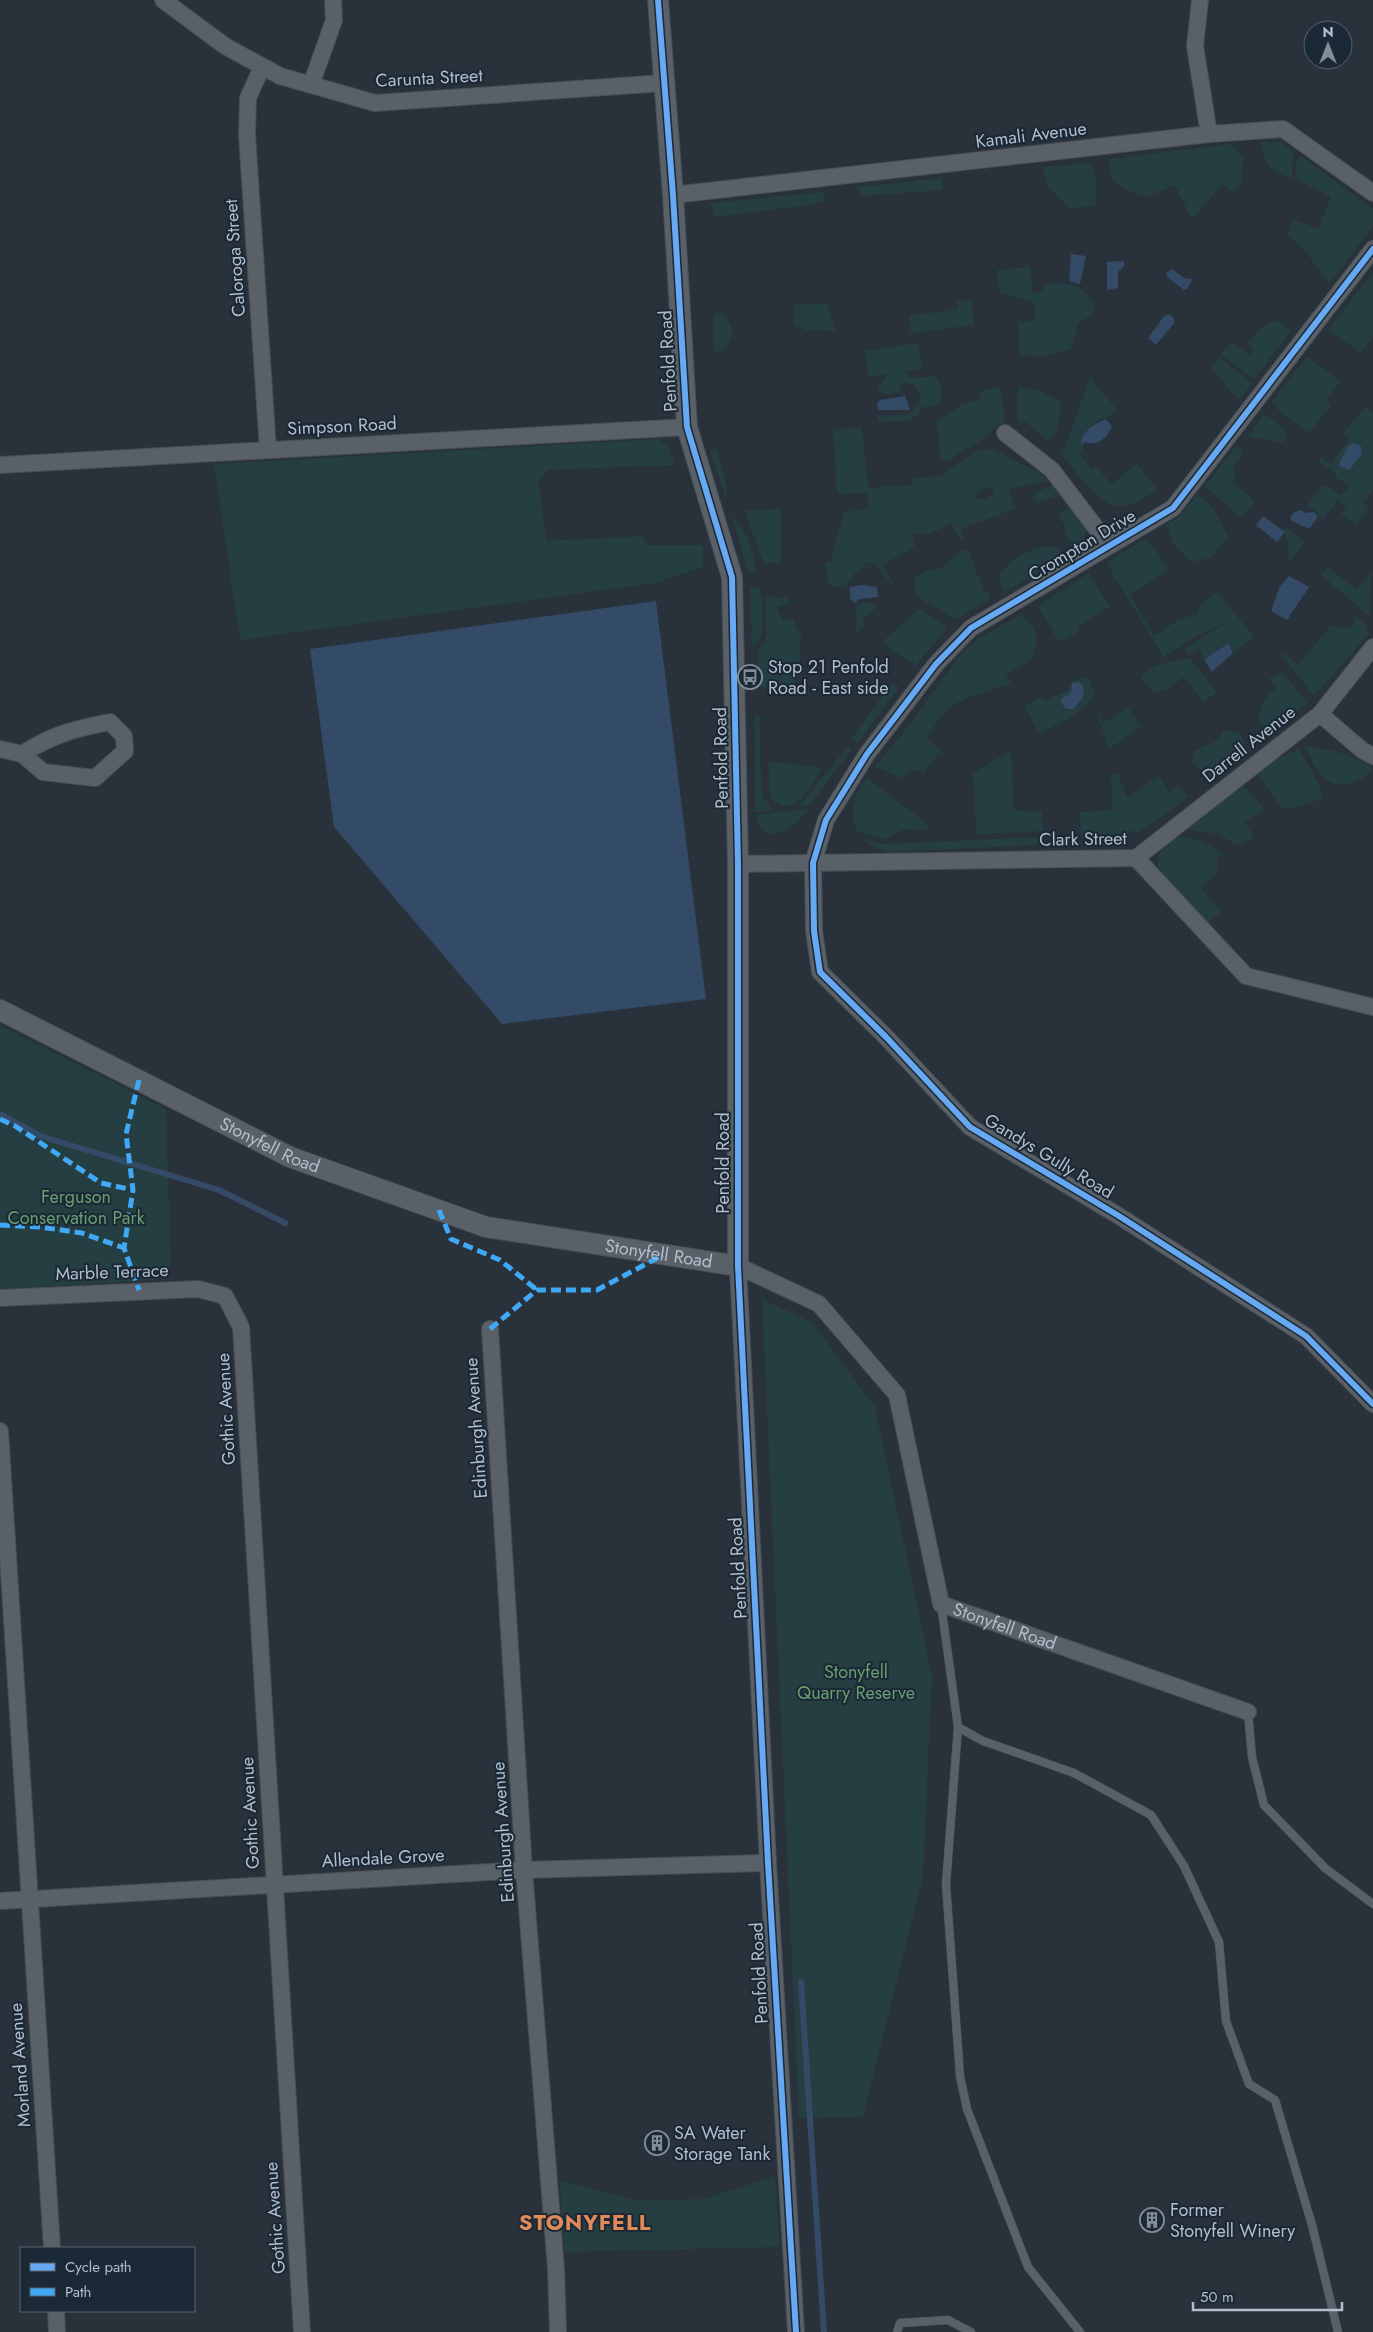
<svg xmlns="http://www.w3.org/2000/svg" width="1373" height="2332" font-family="Jost,sans-serif">
  <style>
    .green { fill: #253e41; fill-rule: evenodd }
    .water { fill: #334b66 }
    .lines { fill: none; stroke-linecap: round; stroke-linejoin: round }
    .stream { stroke: #334b66; stroke-width: 6 }
    .service-casing { stroke: #474d54; stroke-width: 9 }
    .minor-casing { stroke: #474d54; stroke-width: 18 }
    .tertiary-casing { stroke: #474d54; stroke-width: 22 }
    .service { stroke: #596067; stroke-width: 8 }
    .minor { stroke: #596067; stroke-width: 16 }
    .tertiary { stroke: #596067; stroke-width: 20 }
    .quiet { stroke: #3fa9f5; stroke-width: 5; stroke-dasharray: 10 5; stroke-linecap: butt }
    .cycleway-casing { stroke: #1b2835; stroke-width: 9 }
    .cycleway { stroke: #66a8f1; stroke-width: 6 }
    .labels { text-anchor: middle; dominant-baseline: central; stroke-width: 4; stroke-linejoin: round; paint-order: stroke }
    .street-label { font-size: 18px; fill: #b2becb; stroke: #1b2835 }
    .poi-label { font-size: 18px; fill: #b2becb; stroke: #1b2835; text-anchor: start }
    .park-label { font-size: 18px; fill: #679f70; stroke: #1b2835 }
    .district-label { font-size: 22px; font-weight: bold; letter-spacing: 1px; fill: #e08a59; stroke: #1b2835 }
  </style>
  <rect width="100%" height="100%" fill="#29313a"/>
  <path class="green" d="M1260 142H1280L1293 151 1292 179C1268 169 1267 167 1260 142Z
    M1232 144 1243 159 1241 183 1233 193 1222 184 1192 220 1175 185 1146 197C1127 191 1104 184 1110 159Z
    M1301 156 1373 209V226L1332 281H1326L1305 250 1287 236 1293 219 1318 229 1331 197 1295 179 1296 161Z
    M1090 163C1098 177 1098 190 1095 206L1069 208 1047 186 1043 167Z
    M941 178 943 190 863 196 856 187Z
    M823 192 825 201 810 205 714 217 711 203Z
    M1030 267 1033 294 1045 290 1044 283C1071 284 1079 281 1095 305L1091 316 1078 323 1071 349 1043 356 1018 355 1019 322 1035 321 1034 303 999 292 997 270Z
    M1373 272V337L1361 353 1328 330Z
    M971 300 974 325 911 333 909 315 957 310V301Z
    M827 303 836 331 805 330 803 327 795 326 793 305Z
    M713 313H721C736 328 736 334 724 351L714 352Z
    M1277 320 1291 331 1254 379 1221 355 1231 342 1252 357V348L1247 344 1261 327Z
    M918 343 922 369 906 372 911 378 935 376 941 385V404L920 408 919 416H914L909 421 878 422 877 416 910 414 921 398 914 385 907 383 900 386V391C893 395 884 396 877 390L887 374 869 377 865 351Z
    M1219 357 1252 383 1240 399 1231 392 1211 368Z
    M1307 357 1341 381 1326 401 1331 406 1309 433 1279 411 1272 401Z
    M1090 377 1118 411C1103 420 1086 424 1080 442L1084 448 1079 453 1092 469 1096 466 1111 484 1137 464 1158 489C1108 528 1094 491 1062 455Z
    M1000 386 1005 421 994 428 988 436 947 461 940 458 937 422 962 404 980 399 981 391Z
    M1018 387 1038 390 1061 401C1061 414 1059 435 1048 442L1026 422H1019L1017 413Z
    M1365 407 1373 413V490L1363 503 1369 509 1356 525 1341 514 1346 506 1338 500 1323 519 1308 505 1322 485 1326 488 1328 486 1341 496 1349 486 1334 476 1336 473 1318 461 1321 457 1331 464 1350 438 1343 433Z
    M1264 414C1276 421 1291 428 1285 443 1272 441 1260 438 1247 437Z
    M862 428 868 488 912 485V478L943 476V473L979 450 993 449 1039 473 1047 481 1009 489 1014 509 961 529 964 538 961 540 951 523 930 534 913 533 914 547 883 565 895 588 873 563H864L866 567 854 574 852 581 837 588 828 583 825 563H832V556L844 512 869 509 868 493 837 494 833 429ZM992 487 995 493 985 499H976L977 492Z
    M659 439 668 447 675 465 548 470 539 482 546 541 643 536 647 545H703V567L656 583 240 640 214 464Z
    M1236 446 1242 451 1240 459 1233 468 1236 473 1233 483 1248 494 1254 503 1242 518 1205 487Z
    M717 449 727 487 726 499 710 451Z
    M1054 485 1062 495 1037 503 1033 493Z
    M1198 494 1214 509 1228 536 1211 558 1191 562 1173 544 1166 525 1177 518Z
    M1070 506 1086 530 1082 545 1076 547 1065 536V526L1058 515Z
    M781 509V563H764L744 510Z
    M731 514C746 529 753 550 757 572H748Z
    M1285 526 1305 542 1289 563C1286 550 1291 542 1283 530Z
    M1144 540 1154 547 1168 568 1167 572 1130 594 1154 636 1178 620 1197 614 1200 606 1217 591 1254 637 1233 653 1227 643 1204 660 1200 649 1189 655 1185 649 1231 619 1195 637 1163 657 1117 580H1115L1107 562Z
    M1040 547H1057L1064 557 1004 592 999 575C1011 559 1022 553 1040 547Z
    M966 549 969 551 984 592 987 591 991 600 969 611 957 620 922 600 915 590V577L931 569 933 572 950 562 949 559Z
    M1328 567 1357 589 1372 571 1369 616 1321 575Z
    M1089 573 1110 607 1079 626 1078 633 1059 642 1038 606Z
    M750 588H758L762 595V636L754 646H752Z
    M765 595 777 598 789 597 791 602 777 607 783 621 793 618 798 631 801 632 799 677H796L795 686 783 689 759 687 758 651 766 639Z
    M863 602 872 603 877 607 863 620 866 625 856 633 857 613 853 608Z
    M919 609 945 626 946 630 916 665 889 649 883 641Z
    M1022 614C1039 633 1038 635 1033 659L1006 675 1011 683C969 700 952 693 927 739L945 754 943 755 939 753 924 773 913 770 901 778 875 767 910 724 960 655 979 638Z
    M1354 614 1366 625 1369 634 1314 696 1281 655 1283 653 1298 665 1331 625C1339 630 1347 629 1354 624Z
    M1190 658 1217 692 1204 702 1184 677 1166 691 1163 690 1153 693 1141 678C1151 663 1172 661 1190 658Z
    M1282 672 1307 703 1267 738 1258 717 1264 700 1276 688 1269 678Z
    M1084 676 1090 681 1095 694C1083 715 1060 723 1039 733L1024 706 1042 697 1045 701 1070 689V683Z
    M893 682 899 687 858 743 851 739Z
    M1128 707 1141 727 1109 749 1097 714 1100 713 1103 723Z
    M754 716H760L761 785 763 797 773 810 755 812Z
    M1224 730 1239 733 1249 751 1210 781 1191 761 1194 758 1193 751 1217 741Z
    M848 746 852 749 809 806 798 807Z
    M1304 747C1330 747 1349 755 1372 767 1368 775 1362 779 1354 782 1326 793 1316 768 1304 747Z
    M1299 749 1321 788V800C1308 801 1297 811 1282 808L1257 774 1279 758Z
    M1011 750 1014 810 1042 812 1043 831 976 834 973 774Z
    M768 761 822 768C808 788 796 822 770 797Z
    M1118 773 1127 798 1158 776 1162 779 1168 792 1178 786 1189 797 1137 834 1131 830 1127 833 1081 837 1079 812 1112 810 1111 774Z
    M867 778 929 825 926 831 905 829 885 839 857 832C848 811 853 795 867 778Z
    M1243 785 1266 810 1245 822 1254 836 1244 843 1236 845 1219 834 1187 829Z
    M808 809C796 825 786 837 764 833L758 824 755 815Z
    M1040 837 1037 845 886 852 874 847 863 840 883 844Z
    M1175 837C1195 836 1208 843 1224 855L1217 858V873L1201 888 1222 912 1204 924C1193 911 1157 879 1158 862 1158 851 1168 844 1175 837Z
    M0 1026 166 1109 171 1268 156 1269V1280L0 1289Z
    M762 1299 812 1322 875 1407 932 1675 923 1877 863 2117 799 2118Z
    M775 2176 779 2247 564 2252 560 2180 633 2200 703 2199Z"/>
  <path class="water" d="M1071 254 1086 256 1080 284 1069 281Z
    M1124 261V266L1118 272V288L1107 290V262Z
    M1172 269 1184 278 1193 279 1187 289 1184 290 1167 277 1166 273Z
    M1165 315H1171L1175 322 1156 345 1148 338Z
    M905 396 910 410H878L877 404 880 400Z
    M1106 419 1112 426C1108 437 1098 447 1085 442L1083 445 1080 442C1085 429 1094 424 1106 419Z
    M1354 443 1361 446 1362 454 1349 470 1339 466C1340 459 1346 454 1348 446Z
    M1302 510 1304 513 1314 512 1318 517 1309 529 1292 521 1290 518 1294 512Z
    M1263 516 1285 532 1277 542 1256 525Z
    M1289 576 1309 587 1287 620 1271 611 1280 586Z
    M862 585 877 587 878 597 859 599 856 603 850 599V587Z
    M656 601 706 999 502 1024 334 827 310 649Z
    M1228 643 1233 653 1212 672 1204 660Z
    M1078 682 1083 685 1084 696 1074 709H1066L1062 704 1061 699 1071 693 1072 683Z"/>
  <g class="lines">
    <path class="stream" d="M0 1114 40 1136 219 1190 285 1223
      M801 1982 824 2332"/>
    <defs>
      <path id="service" d="M941 1604 958 1727 946 1884 960 2076 967 2109 1028 2267 1080 2332
        M1248 1712 1252 1757 1264 1805 1325 1868 1373 1904
        M958 1727 983 1741 1074 1773 1151 1815 1184 1866 1219 1942 1226 2021 1249 2084 1275 2100 1312 2225 1338 2332
        M897 2332 900 2323 948 2320 971 2332"/>
      <g id="minor">
        <path d="M163 0 225 46 280 76 375 103 664 83"/>
        <path d="M1200 0 1195 46 1209 134"/>
        <path d="M262 67 248 98 247 135 268 450"/>
        <path d="M311 85 334 20 333 0"/>
        <path d="M673 195 1209 134 1283 129 1373 193"/>
        <path d="M1373 249 1173 508 971 628 936 664 867 754 826 820 813 863 814 931 820 972 886 1037 970 1127 1119 1216 1306 1336 1373 1404"/>
        <path d="M1005 433 1052 470 1109 545"/>
        <path d="M0 465 687 427"/>
        <path d="M1320 714 1362 750 1373 756"/>
        <path d="M0 749 22 754 43 772 95 778 125 751 124 736 110 722C74 729 54 734 22 754"/>
        <path d="M1136 858 1320 714 1373 647"/>
        <path d="M738 864 1136 858 1246 976 1373 1007"/>
        <path d="M0 1298 198 1289 225 1296 241 1327 302 2332"/>
        <path d="M490 1329 524 1870 556 2269 558 2332"/>
        <path d="M0 1431 52 2248"/>
        <path d="M0 1901 524 1870 768 1863"/>
        <path d="M56 2311 57 2332"/>
        <path id="s1" d="M796 2332 768 1863 738 1266 819 1304 897 1395 941 1604 1248 1712"/>
      </g>
      <g id="tertiary">
        <path id="s2" d="M0 1010 290 1157 486 1227 738 1266V864L732 577 687 427 673 195 658 0"/>
      </g>
    </defs>
    <use href="#service" class="service-casing"/>
    <use href="#minor" class="minor-casing"/>
    <use href="#tertiary" class="tertiary-casing"/>
    <use href="#service" class="service"/>
    <use href="#minor" class="minor"/>
    <use href="#tertiary" class="tertiary"/>
    <path class="quiet" d="M139 1080 126 1134 133 1190 124 1248 139 1290
      M0 1119 15 1126 101 1183 133 1190
      M439 1210 451 1239 500 1260 537 1290
      M0 1225 40 1227 82 1233 124 1248
      M490 1329 537 1290H597L663 1255"/>
    <defs>
      <path id="cycleway" d="M658 0 673 195 687 427 732 577 738 864V1266L768 1863 796 2332
        M1373 249 1173 508 971 628 936 664 867 754 826 820 813 863 814 931 820 972 886 1037 970 1127 1119 1216 1306 1336 1373 1404"/>
    </defs>
    <use href="#cycleway" class="cycleway-casing"/>
    <use href="#cycleway" class="cycleway"/>
  </g>
  <defs>
    <symbol id="bus-ring" viewBox="-11 -11 22 22"><circle r="9.5" fill="#1b2835" stroke="#828d98" stroke-width="1.5"/><path d="M-5-6H5V4H4V6H2V4H-2V6H-4V4H-5ZM-3.5-4V0h7V-4ZM-3.5 1.2v1.5H-2V1.2ZM2 1.2v1.5H3.5V1.2Z" fill="#828d98"/></symbol>
    <symbol id="building-ring" viewBox="-11 -11 22 22"><circle r="9.5" fill="#1b2835" stroke="#828d98" stroke-width="1.5"/><path d="M-4-6H4V6H1V3H-1V6H-4ZM-2.5-4.3h1.7v1.8h-1.7ZM.8-4.3h1.7v1.8H.8ZM-2.5-1h1.7V.8h-1.7ZM.8-1h1.7V.8H.8Z" fill="#828d98"/></symbol>
  </defs>
  <g fill-rule="evenodd">
    <use href="#bus-ring" x="736" y="663" width="28" height="28"/>
    <use href="#building-ring" x="643" y="2129" width="28" height="28"/>
    <use href="#building-ring" x="1138" y="2206" width="28" height="28"/>
  </g>
  <g class="labels">
    <g class="street-label">
      <text transform="translate(429 78) rotate(-3)">Carunta Street</text>
      <text transform="translate(1031 135) rotate(-7)">Kamali Avenue</text>
      <text transform="translate(235 258) rotate(-94)">Caloroga Street</text>
      <text transform="translate(668 361) rotate(-93)">Penfold Road</text>
      <text transform="translate(342 426) rotate(-3)">Simpson Road</text>
      <text transform="translate(1082 545) rotate(-31)">Crompton Drive</text>
      <text transform="translate(1249 744) rotate(-38)">Darrell Avenue</text>
      <text transform="translate(721 758) rotate(-91)">Penfold Road</text>
      <text transform="translate(1083 839) rotate(-1)">Clark Street</text>
      <text stroke="none"><textPath href="#s2" startOffset="302">Stonyfell Road</textPath></text>
      <text transform="translate(1049 1156) rotate(31)">Gandys Gully Road</text>
      <text transform="translate(723 1163) rotate(-90)">Penfold Road</text>
      <text stroke="none"><textPath href="#s2" startOffset="708">Stonyfell Road</textPath></text>
      <text transform="translate(112 1272) rotate(-2)">Marble Terrace</text>
      <text transform="translate(226 1409) rotate(-93)">Gothic Avenue</text>
      <text transform="translate(476 1428) rotate(-94)">Edinburgh Avenue</text>
      <text transform="translate(738 1568) rotate(-93)">Penfold Road</text>
      <text stroke="none"><textPath href="#s1" startOffset="1558">Stonyfell Road</textPath></text>
      <text transform="translate(250 1813) rotate(-93)">Gothic Avenue</text>
      <text transform="translate(503 1832) rotate(-94)">Edinburgh Avenue</text>
      <text transform="translate(383 1858) rotate(-3)">Allendale Grove</text>
      <text transform="translate(759 1973) rotate(-93)">Penfold Road</text>
      <text transform="translate(20 2065) rotate(-94)">Morland Avenue</text>
      <text transform="translate(275 2218) rotate(-94)">Gothic Avenue</text>
    </g>
    <g class="poi-label">
      <text x="768" y="667">Stop 21 Penfold<tspan x="768" dy="21">Road - East side</tspan></text>
      <text x="674" y="2133">SA Water<tspan x="674" dy="21">Storage Tank</tspan></text>
      <text x="1170" y="2210">Former<tspan x="1170" dy="21">Stonyfell Winery</tspan></text>
    </g>
    <g class="park-label">
      <text x="76" y="1197">Ferguson<tspan x="76" dy="21">Conservation Park</tspan></text>
      <text x="856" y="1672">Stonyfell<tspan x="856" dy="21">Quarry Reserve</tspan></text>
    </g>
    <g class="district-label">
      <text x="585" y="2222">STONYFELL</text>
    </g>
  </g>
  <rect x="20" y="2247" width="175" height="65" fill="#1b2835" stroke="#576471"/>
  <rect x="30" y="2263" width="25" height="8" fill="#66a8f1" stroke="#576471"/>
  <text x="65" y="2272" font-size="15" fill="#b2becb">Cycle path</text>
  <rect x="30" y="2288" width="25" height="8" fill="#3fa9f5" stroke="#576471"/>
  <text x="65" y="2297" font-size="15" fill="#b2becb">Path</text>
  <g transform="translate(1328 45)"><circle r="24" fill="#1b2835" stroke="#576471"/>
  <path d="M0-4L9 19L0 12L-9 19Z" fill="#828d98"/>
  <text y="-8" font-size="14" font-weight="bold" text-anchor="middle" fill="#b2becb">N</text>
  </g>
  <path d="M1193 2302v8h149v-8" fill="none" stroke="#b2becb" stroke-width="2.5"/>
  <text x="1200" y="2302" font-size="15" fill="#b2becb" stroke="#1b2835" stroke-width="4" paint-order="stroke">50 m</text>
</svg>
